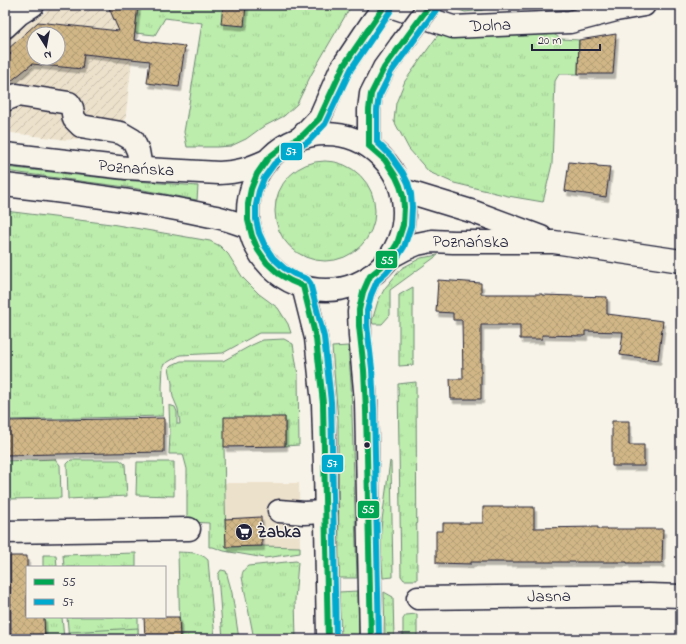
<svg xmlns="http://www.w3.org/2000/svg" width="686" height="644" font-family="'Indie Flower',sans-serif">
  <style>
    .built { fill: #ece1cb }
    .industrial { fill: url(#industrial-furrows); fill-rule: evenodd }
    .grass { fill: url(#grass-tufts); stroke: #6f8874 }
    .park { fill: #bcedac; stroke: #6f8874 }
    .building { fill: url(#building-cross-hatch); stroke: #22223b; fill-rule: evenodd; filter: url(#shadow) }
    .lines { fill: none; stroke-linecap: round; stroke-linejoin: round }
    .minor-casing { stroke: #22223b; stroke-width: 25 }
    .major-casing { stroke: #22223b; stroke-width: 25 }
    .minor { stroke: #f7f3e8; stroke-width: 22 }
    .major { stroke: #f7f3e8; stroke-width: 22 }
    .major-bridge-casing { stroke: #22223b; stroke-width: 25; stroke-linecap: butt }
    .major-bridge { stroke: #f7f3e8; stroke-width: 22 }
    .bus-1-casing { stroke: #f7f3e8; stroke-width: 9 }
    .bus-2-casing { stroke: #f7f3e8; stroke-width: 9 }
    .bus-1 { stroke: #00a651; stroke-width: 6 }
    .bus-2 { stroke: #00a9ce; stroke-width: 6 }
    .bus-dot { fill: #22223b; stroke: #f7f3e8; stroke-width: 1.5 }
    .labels { text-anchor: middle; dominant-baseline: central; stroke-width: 3; stroke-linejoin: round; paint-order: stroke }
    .street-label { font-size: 17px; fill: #22223b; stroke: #f7f3e8 }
    .poi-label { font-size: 17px; font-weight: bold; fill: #22223b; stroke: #f7f3e8; text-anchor: start }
    .line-badge { stroke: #f7f3e8; stroke-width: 1.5 }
    .badge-label { font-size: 11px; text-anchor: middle; font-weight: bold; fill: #fff }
  </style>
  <defs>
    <pattern id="industrial-furrows" width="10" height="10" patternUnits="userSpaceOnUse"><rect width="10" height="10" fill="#ece1cb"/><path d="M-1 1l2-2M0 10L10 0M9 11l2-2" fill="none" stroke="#cac1af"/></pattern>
    <pattern id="grass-tufts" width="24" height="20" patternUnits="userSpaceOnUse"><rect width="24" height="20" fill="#bcedac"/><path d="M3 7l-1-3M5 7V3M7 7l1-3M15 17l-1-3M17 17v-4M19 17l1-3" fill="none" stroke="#a1cb95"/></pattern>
    <pattern id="building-cross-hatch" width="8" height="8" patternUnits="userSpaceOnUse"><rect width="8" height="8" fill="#d1b787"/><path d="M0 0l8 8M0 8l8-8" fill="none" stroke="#b39d75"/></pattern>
    <filter id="shadow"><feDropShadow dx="2.5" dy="4.5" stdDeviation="0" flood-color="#0004"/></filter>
  </defs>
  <rect width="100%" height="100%" fill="#f7f3e8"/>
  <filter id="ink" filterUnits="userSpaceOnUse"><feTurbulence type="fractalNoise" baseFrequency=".025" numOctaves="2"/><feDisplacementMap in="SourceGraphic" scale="8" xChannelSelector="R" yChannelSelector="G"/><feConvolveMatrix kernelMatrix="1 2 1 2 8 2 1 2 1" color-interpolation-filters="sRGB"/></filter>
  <g filter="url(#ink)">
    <path class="built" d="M225 483H299L300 547 262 546 226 547Z"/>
    <path class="industrial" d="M122 5H138L125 122 93 118 91 139H72L67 140 5 132V44L21 29 52 7 109 8ZM34 34H58V58H34Z"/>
    <path class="grass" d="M138 5H351L348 11 311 75 297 104 284 116 261 128 246 139 231 146 217 147H187L184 132 190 98 202 23 165 18 155 35 135 33Z
      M445 5H497L482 10 465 12Z
      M549 31 561 39 579 40 578 74H559L555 81 552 164 543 202 508 196 454 183 429 172 409 149 394 121 396 103 405 81 438 35 450 37Z
      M275 211a50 50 0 1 1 100 0a50 50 0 1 1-100 0Z
      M5 167 123 180 198 186 197 200 133 188 5 171Z
      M5 211 111 224 210 241 220 246 228 254 243 278 259 294 278 308 288 324 291 333H259L223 353 180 355 163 365 162 388 163 416 5 420Z
      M438 255 390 290V315L382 324H373L372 321 378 301 385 288 402 268 421 258Z
      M413 287V365L399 366V295Z
      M284 339 293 344 298 375 299 445 285 446V417L224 447 226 546H262L300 547V553L265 558 224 551 213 547H209V523L187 522V469L183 454H169L170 434 169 405 175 407 177 412V424H180L178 409 173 397 172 390V383L169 368 172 365 181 361H223L252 345 263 340Z
      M348 346 351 382 357 578H339L338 419 332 347Z
      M416 382 417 580H404L401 576 398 384Z
      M55 459 60 465 61 498 9 499V477H5V461Z
      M71 460H120L125 464 127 496 68 499 67 464Z
      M390 461 391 462 393 577 383 578 380 535Z
      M137 462H174V496L136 495Z
      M178 552C190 553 199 551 208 560L215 639H180Z
      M136 553V567H64L63 555Z
      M43 555H56L57 567H43Z
      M296 561 298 562 295 600 296 639H254L242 577C242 572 244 569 248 566Z
      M221 570 226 571 232 593 239 639H223L218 575 219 573Z
      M358 591 359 639H341L339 592Z
      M384 592 393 597 394 639H385Z
      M417 614V639H403V619L406 615Z
      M44 617H62L64 639H45Z
      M67 617H138V639H69Z"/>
    <path class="park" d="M138 628V637L126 639H69L68 632Z"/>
    <path class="building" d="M122 5H138L134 40 185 46 179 87 147 83 150 61 84 54 82 69 32 64 5 86V60L11 54 7 50 38 22 119 31 109 8ZM34 34H58V58H34Z
      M223 5H246L244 26 221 24Z
      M616 34 613 74H578L579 40Z
      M569 162 597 165V166L610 167 606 197 565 191Z
      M438 280 481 283V294H542V295L607 297V314L663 321 658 360 620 355 623 332 585 331V336L542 335V339H520V325H481V399H451L450 379H463L462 320H453V313L436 312Z
      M224 417H285V446L224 447Z
      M164 418V452L5 455V421Z
      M612 421H629V445H644V466H612Z
      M483 507H534V528L598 527V529H663L662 563H627V562H471V564L436 563V531H443V523H483Z
      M261 517 262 546 226 547 225 519Z
      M10 556H27V617H44L45 639H11Z
      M144 617H179L180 639H145Z"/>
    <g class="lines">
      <defs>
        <g id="minor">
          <path id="s1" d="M387 5 453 27 570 22 616 10 644 5"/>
          <path d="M5 27 19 14 33 5"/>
          <path d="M5 100 17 95 69 103 72 108 74 119 81 126 121 133 133 140 138 151 141 168"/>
          <path d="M279 511 304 513 326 512"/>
          <path d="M5 532 189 529"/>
          <path id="s2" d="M418 598 649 595 681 596"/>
        </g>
        <g id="major">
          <circle cx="326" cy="212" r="78"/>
          <path d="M301 137 320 117 341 69 371 24 385 5"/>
          <path d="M369 146V110L371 94 384 68 400 46"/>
          <path id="s3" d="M5 154 127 168 219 173C239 172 248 169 266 161"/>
          <path d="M5 185C74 193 143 201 211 216 224 218 236 223 249 227"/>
          <path d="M402 190 474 212 541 237"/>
          <path id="s4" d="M390 257 405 249 417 244 432 241 453 242H554L681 261"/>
          <path d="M370 276 361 298 359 312 360 336 366 401 371 639"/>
          <path d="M303 286 316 338 323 403 325 466 328 639"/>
        </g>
      </defs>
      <use href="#minor" class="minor-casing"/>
      <use href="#major" class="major-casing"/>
      <use href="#minor" class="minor"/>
      <use href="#major" class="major"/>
      <defs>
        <path id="major-bridge" d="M400 46 430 5"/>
      </defs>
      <use href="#major-bridge" class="major-bridge-casing"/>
      <use href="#major-bridge" class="major-bridge"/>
      <defs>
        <path id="bus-1" d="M369 146 385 160 396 177 400 186 403 196 404 207 403 225 397 244 386 261 381 267 370 276 363 292 359 310V326L364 370 366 409 371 639
          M369 146V110L371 94 384 68 430 5
          M303 286 316 338 323 403 328 639
          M303 286 291 281 279 274 267 263 258 250 252 236 248 220V204L251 189 257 174 268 158 282 147 303 135 319 119 344 65 385 5"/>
        <path id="bus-2" d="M336 639 331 402 324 337 310 283 307 279 294 274 284 268 273 258 265 246 259 233 256 219V205L259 191 264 178 274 164 286 154 308 142 325 124 351 69 391 10
          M379 639 374 409 372 369 367 325V311L371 295 377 281 386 273 392 266 404 247 411 226 412 207 411 194 408 183 403 173 391 156 377 142V110L379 96 391 72 436 10"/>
      </defs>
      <use href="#bus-1" class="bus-1-casing"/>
      <use href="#bus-2" class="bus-2-casing"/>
      <use href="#bus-1" class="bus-1"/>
      <use href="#bus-2" class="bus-2"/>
    </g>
  </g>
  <defs>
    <symbol id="supermarket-disc" viewBox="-11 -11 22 22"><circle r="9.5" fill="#22223b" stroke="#f7f3e8"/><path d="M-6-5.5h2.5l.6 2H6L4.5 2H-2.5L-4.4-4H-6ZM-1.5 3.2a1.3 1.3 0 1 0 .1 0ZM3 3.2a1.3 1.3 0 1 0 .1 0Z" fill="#fff"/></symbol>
  </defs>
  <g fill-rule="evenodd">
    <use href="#supermarket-disc" x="234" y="522" width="20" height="20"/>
  </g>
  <circle class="bus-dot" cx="367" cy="445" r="3.5"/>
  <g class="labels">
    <g class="street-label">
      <text stroke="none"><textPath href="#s1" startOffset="107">Dolna</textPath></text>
      <text stroke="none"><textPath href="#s3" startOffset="132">Poznańska</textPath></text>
      <text stroke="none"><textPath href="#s4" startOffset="84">Poznańska</textPath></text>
      <text stroke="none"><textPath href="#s2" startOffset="131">Jasna</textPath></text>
    </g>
    <g class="poi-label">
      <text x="257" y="532">Żabka</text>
    </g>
  </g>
  <g class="line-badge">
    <rect x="280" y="142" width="23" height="19" rx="4" fill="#00a9ce"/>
    <rect x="375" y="250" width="23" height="19" rx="4" fill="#00a651"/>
    <rect x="321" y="454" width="23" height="19" rx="4" fill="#00a9ce"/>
    <rect x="357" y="500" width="23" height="19" rx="4" fill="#00a651"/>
  </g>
  <g class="badge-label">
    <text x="291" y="155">57</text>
    <text x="387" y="264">55</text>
    <text x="332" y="467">57</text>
    <text x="368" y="513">55</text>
  </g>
  <rect width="686" height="644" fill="none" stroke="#f7f3e8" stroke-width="20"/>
  <rect x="10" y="10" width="666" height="624" fill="none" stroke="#22223b" stroke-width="1.5" filter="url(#ink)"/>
  <rect x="26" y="566" width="140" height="52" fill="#f7f3e8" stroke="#a29fa3"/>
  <rect x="34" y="579" width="20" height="6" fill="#00a651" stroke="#a29fa3"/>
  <text x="62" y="586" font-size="12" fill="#22223b">55</text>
  <rect x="34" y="599" width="20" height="6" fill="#00a9ce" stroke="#a29fa3"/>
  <text x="62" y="606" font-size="12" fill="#22223b">57</text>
  <g transform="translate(46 46) rotate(169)"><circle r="19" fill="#f7f3e8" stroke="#a29fa3"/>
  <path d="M0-3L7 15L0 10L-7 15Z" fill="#22223b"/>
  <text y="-6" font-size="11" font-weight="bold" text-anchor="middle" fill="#22223b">N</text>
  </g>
  <path d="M532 44v6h68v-6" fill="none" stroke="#22223b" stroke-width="2"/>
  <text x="538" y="44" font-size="12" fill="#22223b" stroke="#f7f3e8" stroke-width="3" paint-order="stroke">20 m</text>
</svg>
